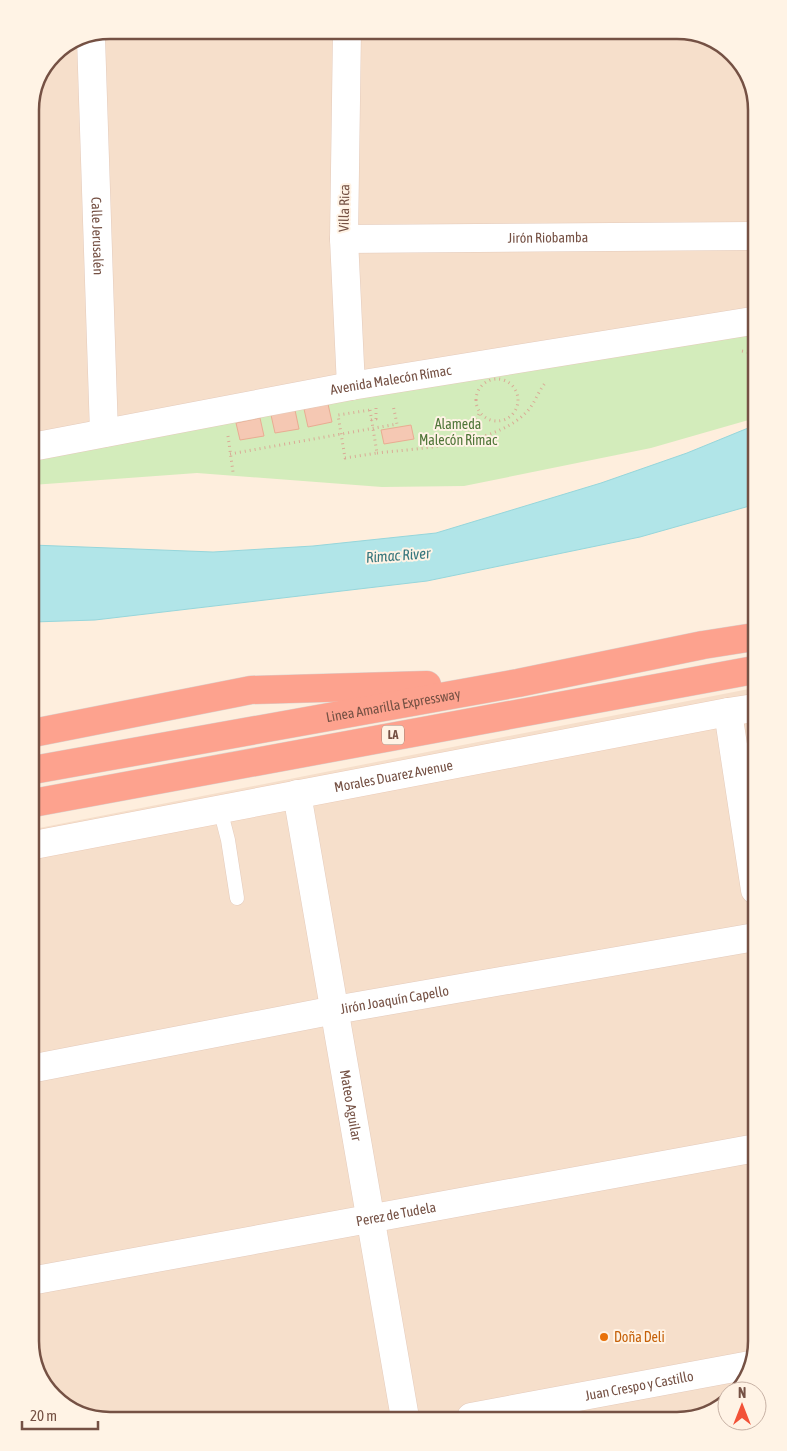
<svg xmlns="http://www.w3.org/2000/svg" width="787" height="1451" font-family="'Asap Condensed',sans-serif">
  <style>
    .residential { fill: #f6dfcb }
    .green { fill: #d3ecbb }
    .water { fill: #b1e5e8; stroke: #96d6db }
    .building { fill: #f5c8b3; stroke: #e9ac92 }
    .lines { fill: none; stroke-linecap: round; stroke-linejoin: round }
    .lane-casing { stroke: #e4cbbc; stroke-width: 15 }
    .street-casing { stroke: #e4cbbc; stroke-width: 29 }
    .secondary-casing { stroke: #eacbb8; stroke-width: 29 }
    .highway-casing { stroke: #dbd2ce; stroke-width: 29 }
    .path { stroke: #d9ab96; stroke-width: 3; stroke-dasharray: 1 4; stroke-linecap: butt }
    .lane { stroke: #fff; stroke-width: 14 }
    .street { stroke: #fff; stroke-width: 28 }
    .secondary { stroke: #fff; stroke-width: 28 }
    .highway { stroke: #fda28e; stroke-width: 28 }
    .food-dot { fill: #e8710a; stroke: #fff3e5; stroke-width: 2 }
    .labels { text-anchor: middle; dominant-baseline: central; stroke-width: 4; stroke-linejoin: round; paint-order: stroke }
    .shield { fill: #fff3e5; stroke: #9e8274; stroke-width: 1 }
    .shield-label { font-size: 12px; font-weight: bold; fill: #755144 }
    .street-label { font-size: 14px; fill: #755144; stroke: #fff3e5 }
    .park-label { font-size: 14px; fill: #507639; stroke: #fff3e5 }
    .food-label { font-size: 14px; fill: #c56008; stroke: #fff3e5; text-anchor: start }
    .water-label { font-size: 15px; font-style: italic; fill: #37767c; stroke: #fff3e5 }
    .rim { fill: none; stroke: #755144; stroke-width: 2.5 }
  </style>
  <rect width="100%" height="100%" fill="#feeedd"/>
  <path class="residential" d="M110 30H683L722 44 751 79 752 380 32 475 30 105 54 53Z
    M754 688 757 1342 743 1386 737 1391H727V1399L708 1415 105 1421 65 1407 36 1372 34 829Z"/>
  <path class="green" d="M752 329V419L651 448 464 486 382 487 197 473 32 485V455Z"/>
  <path class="water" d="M753 426V505L640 537 427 581 95 620 33 622 32 545 213 552 313 546 436 533 601 483 687 453Z"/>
  <path class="building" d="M328 404 332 422 308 427 304 409Z
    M295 410 299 429 275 433 271 415Z
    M260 418 264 436 240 440 236 423Z
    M411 425 414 439 384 444 381 430Z"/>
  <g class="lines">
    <defs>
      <path id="lane" d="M220 809 228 840 237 898"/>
      <g id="street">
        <path d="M347 30 344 239 351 386"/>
        <path id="s1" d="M91 38 104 433"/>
        <path id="s2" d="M344 239 752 236"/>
        <path id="s3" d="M32 447 351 386 752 321"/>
        <path d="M728 712 755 890"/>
        <path id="s4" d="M297 794 405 1418"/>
        <path id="s5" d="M35 1068 335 1010 755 937"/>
        <path id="s6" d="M36 1280 756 1148"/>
        <path id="s7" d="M471 1417 750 1365"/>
      </g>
      <g id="secondary">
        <path id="s8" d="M34 845 728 712 754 708"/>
      </g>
      <g id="highway">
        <path d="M33 733 251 690 427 685"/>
        <path id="s9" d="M33 770 518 683 703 645 754 637"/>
        <path d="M33 803 754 670"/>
      </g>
    </defs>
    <use href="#lane" class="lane-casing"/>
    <use href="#street" class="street-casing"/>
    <use href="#secondary" class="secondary-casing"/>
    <use href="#highway" class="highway-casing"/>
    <path class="path" d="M742 351 752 353
      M476 400a21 21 0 1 1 42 0a21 21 0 1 1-42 0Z
      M370 410 377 453 345 458 338 415Z
      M371 420 376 419V408
      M228 436 233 472
      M465 442 480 412
      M377 453C421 448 501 445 530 408 536 400 539 390 546 382
      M230 454 397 424 393 405"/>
    <use href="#lane" class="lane"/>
    <use href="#street" class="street"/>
    <use href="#secondary" class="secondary"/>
    <use href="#highway" class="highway"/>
  </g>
  <circle class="food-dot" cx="604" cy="1337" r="5"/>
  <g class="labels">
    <rect class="shield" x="382" y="725.5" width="22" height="19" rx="4"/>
    <g class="shield-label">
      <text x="393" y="735">LA</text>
    </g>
    <g class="street-label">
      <text transform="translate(344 208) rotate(-89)">Villa Rica</text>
      <text stroke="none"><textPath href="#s1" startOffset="198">Calle Jerusalén</textPath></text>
      <text stroke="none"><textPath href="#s2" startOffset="204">Jirón Riobamba</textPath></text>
      <text stroke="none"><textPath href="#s3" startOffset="365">Avenida Malecón Rímac</textPath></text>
      <text stroke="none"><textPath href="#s9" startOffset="366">Linea Amarilla Expressway</textPath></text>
      <text stroke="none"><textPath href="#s8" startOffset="366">Morales Duarez Avenue</textPath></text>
      <text stroke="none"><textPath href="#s5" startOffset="366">Jirón Joaquín Capello</textPath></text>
      <text stroke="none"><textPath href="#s4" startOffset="316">Mateo Aguilar</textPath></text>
      <text stroke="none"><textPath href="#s6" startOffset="366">Perez de Tudela</textPath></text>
      <text stroke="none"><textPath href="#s7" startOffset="171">Juan Crespo y Castillo</textPath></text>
    </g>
    <g class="park-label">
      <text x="458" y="424">Alameda<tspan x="458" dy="16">Malecón Rímac</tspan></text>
    </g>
    <g class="food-label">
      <text x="614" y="1337">Doña Deli</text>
    </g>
    <g class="water-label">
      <text transform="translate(398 555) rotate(-4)">Rimac River</text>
    </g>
  </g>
  <path d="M0 0H787V1451H0ZM110 39H677A71 71 0 0 1 748 110V1341A71 71 0 0 1 677 1412H110A71 71 0 0 1 39 1341V110A71 71 0 0 1 110 39Z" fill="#fff3e5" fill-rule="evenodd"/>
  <path class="rim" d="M110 39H677A71 71 0 0 1 748 110V1341A71 71 0 0 1 677 1412H110A71 71 0 0 1 39 1341V110A71 71 0 0 1 110 39Z"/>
  <g transform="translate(742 1406)"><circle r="24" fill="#fff3e5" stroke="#c8b2a5"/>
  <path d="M0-4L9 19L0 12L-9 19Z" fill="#f25238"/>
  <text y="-8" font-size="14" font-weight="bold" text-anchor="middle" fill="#755144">N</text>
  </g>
  <path d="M22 1421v8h76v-8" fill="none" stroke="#755144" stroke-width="2.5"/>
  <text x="30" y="1421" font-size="15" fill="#755144" stroke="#fff3e5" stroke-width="4" paint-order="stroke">20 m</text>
</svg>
